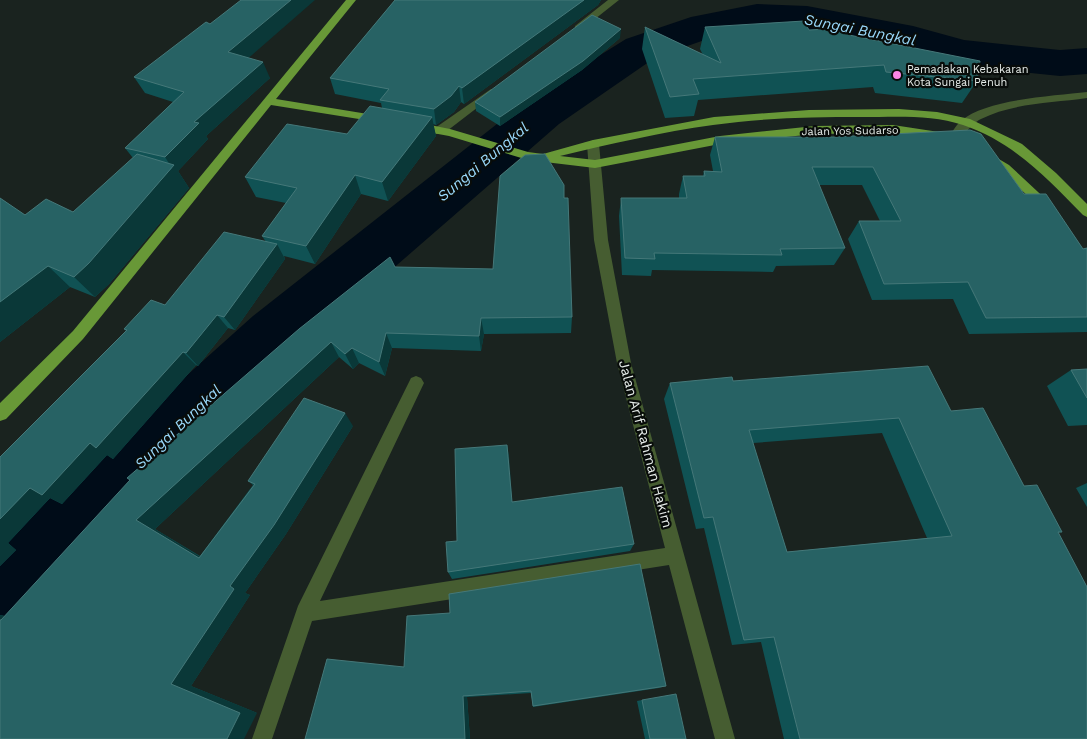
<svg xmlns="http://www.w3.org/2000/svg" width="1087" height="739" font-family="'Work Sans',sans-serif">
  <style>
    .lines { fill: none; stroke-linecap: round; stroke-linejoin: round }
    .river { fill: #000c18; fill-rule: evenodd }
    .minor { fill: #465d31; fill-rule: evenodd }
    .major { fill: #689837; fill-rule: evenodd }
    .wall { fill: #105254; fill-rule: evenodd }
    .shaded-wall { fill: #0a3838 }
    .building { fill: #276264; stroke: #457879; fill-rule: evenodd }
    .poi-dot { fill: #fb86e5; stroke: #080c0a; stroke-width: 2 }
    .labels { text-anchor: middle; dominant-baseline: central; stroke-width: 4.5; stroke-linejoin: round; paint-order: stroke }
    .far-poi-label { font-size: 11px; fill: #e6ece9; stroke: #080c0a; text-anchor: start }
    .far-street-label { font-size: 11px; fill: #e6ece9; stroke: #080c0a }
    .street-label { font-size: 14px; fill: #e6ece9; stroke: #080c0a }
    .water-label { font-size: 15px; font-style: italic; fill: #99d8fa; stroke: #080c0a }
  </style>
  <rect width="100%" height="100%" fill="#1a231f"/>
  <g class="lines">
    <path class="river" d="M757 4 807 6 913 26 964 40 1060 50 1087 48V74L1060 76 961 66 905 50 807 30 757 28 716 36 656 57 559 124 297 352 28 624 0 635V543L253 316 525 102 626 39 691 17Z"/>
    <path class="minor" d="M608 0H619L581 30H575V26Z
      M491 89 496 92 495 94 443 134H435V128Z
      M1087 92V98C1053 103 1012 103 981 119 970 124 960 142 953 144L947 140C951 134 955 126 961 121 986 99 1054 96 1087 92Z
      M593 140 599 144 608 240 631 363 735 739H715L669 565 312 621 272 739H252L298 606 411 378 416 376 421 378 424 383 320 601 665 548 617 363 594 240 587 144Z"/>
    <path class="major" d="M346 0H356L276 99 380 116 386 120 384 123 271 105 83 339 6 419 0 421V403L73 331Z
      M899 109 937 112 970 119 1022 144 1056 173 1087 204V217L1083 215C1047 178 1012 141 963 125 931 114 894 117 861 117 812 117 761 118 713 125 662 132 610 144 560 156L595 160 720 136 815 126 893 125 939 132 945 136 939 140 893 133 815 134 720 144 595 168 528 160 449 136 411 129 409 126 415 122 450 129 528 152 543 154 593 140 714 117 809 110Z
      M992 155 1009 165 1052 205 1054 208 1052 211H1044L1001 171 988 162V156Z"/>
  </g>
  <path class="wall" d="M395 0H601L598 5 464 104 461 102 454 112 436 125 433 124 436 136 388 201 361 194 315 264 284 256 285 259 235 330 228 328 198 366 196 365 113 459 107 455 62 504 50 498 8 543 16 550 0 566V457L126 331 124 329 165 305 266 242 262 236 286 203 256 197 245 177 347 134 382 108 381 103 335 94 330 78Z
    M645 27 703 55 700 49 705 27 809 30 849 35 977 81 962 103 875 93 873 87 698 100 694 116 665 118 642 49Z
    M620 38 582 70 500 126 476 111 475 102Z
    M248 58 270 78 206 136 208 139 178 171 189 188 109 284 95 297 70 287 0 342V198L25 215 73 212 133 158 125 148 173 102 145 93 134 77Z
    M715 137 1024 194 1083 249 1087 248V332L969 334 953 299 872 300 848 239 859 221H880L862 185H819L845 248 834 265 776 266 773 272 652 270 651 276 622 275 619 216 621 198H679V194L683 176H703L704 171H713L710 155Z
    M564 198 572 317 571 333 484 334 481 351 392 348 385 376 359 363 353 369 339 357 155 529 200 556 253 485 248 481 353 426 286 534 245 593 250 595 191 686 257 713 0 739V615L5 616 395 267 493 269Z
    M1087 369V425L1068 426 1047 386 1071 370Z
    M733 381 951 411 1024 486 1062 532 1058 533 1087 739H784L761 642 732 645 704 528 696 529 664 399 670 383ZM882 433 927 538 787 552 753 443Z
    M507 445 512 502 634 544 630 551 452 579 448 572 457 541Z
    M1087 483V507L1076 488Z
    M450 613 666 686 659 688 533 707 531 693 467 697 470 739H305L404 667Z
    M642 700 686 739H645L637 701Z"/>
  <path class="shaded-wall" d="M291 0H315L236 69 228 52Z
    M584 0H601L598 5 464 104 462 88Z
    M621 29 620 38 582 70 500 126V117Z
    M263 62 270 78 206 136 208 139 178 171 189 188 109 284 95 297 74 277 172 168 165 157 194 122Z
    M459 86 461 102 454 112 436 125 434 109Z
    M432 117 436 136 388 201 382 182Z
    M355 175 361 194 315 264 306 246Z
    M277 244 285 259 235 330 224 317Z
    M48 266 70 287 0 342V302Z
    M217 315 228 328 198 366 186 353Z
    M481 318 484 334 481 351 479 336Z
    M386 333 392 348 385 376 379 362Z
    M331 342 339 357 155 529 215 566 199 558 136 520Z
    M352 348 359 363 353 369 345 354Z
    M183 352 196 365 113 459 107 455 62 504 50 498 8 543 16 550 0 566V519L30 488 90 443Z
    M345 413 353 426 286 534 245 593 250 595 191 686 257 713 244 739H227L171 684 230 586Z
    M507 445 509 455 513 511 512 502Z
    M0 615 13 618 1 620H0Z
    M463 696 467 697 470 739H465Z"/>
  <path class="building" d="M241 0H291L228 52 263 62 194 122 199 123 165 157 125 148 184 92 134 77 206 22 210 24Z
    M395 0H584L462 88 459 86 451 96 434 109 380 100 389 89 330 78Z
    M592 15 621 29 583 61 500 117 475 102Z
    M804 21 809 30 844 28 849 35 980 61 977 81 886 72 884 65 693 79 699 94 670 97 645 27 721 63 705 27Z
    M370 106 432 117 382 182 355 175 306 246 262 236 297 188 245 177 287 124 347 134Z
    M970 130 981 134 1024 194H1046L1083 249 1087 248V317L986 318 968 282 884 284 859 221H901L873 167H812L845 248 780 249 782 255 654 253 655 259 625 258 621 198H687L683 176H705L704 171 722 172 715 137H833Z
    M137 154 174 165 89 263 74 277 48 266 0 302V198L25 215 46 199 73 212Z
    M545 154 564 185V198H568L572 317 481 318 479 336 386 333 379 362 352 348 345 354 331 342 136 520 199 558 255 484 248 481 304 398 345 413 274 525 230 586 234 589 171 684 240 713 227 739H0V620H1L130 480 127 478 299 329 390 257 395 267 493 269 500 176 525 155Z
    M224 232 277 244 224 317 217 315 186 353 183 352 96 448 90 443 42 495 30 488 0 519V457L127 330 124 329 151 300 165 305Z
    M928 366 951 411 983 408 1024 486 1037 485 1062 532H1058L1087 587V739H800L774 637 744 640 713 517 704 518 670 383 732 377 733 381ZM899 418 952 536 787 552 749 430Z
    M1087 369V398L1071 370Z
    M507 445 512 502 622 487 634 544 448 572 446 542 457 541 455 449Z
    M640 564 666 686 533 706 531 691 463 696 465 739H305L327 659 404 667 407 616 450 613 449 594Z
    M676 694 686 739H650L642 700Z"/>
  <circle class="poi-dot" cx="897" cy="75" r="5"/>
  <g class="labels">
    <g class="far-poi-label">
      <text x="907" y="69">Pemadakan Kebakaran<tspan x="907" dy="13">Kota Sungai Penuh</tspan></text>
    </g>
    <g class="far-street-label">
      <text transform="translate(850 131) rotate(-1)">Jalan Yos Sudarso</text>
    </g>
    <g class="street-label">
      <text transform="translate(646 444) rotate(75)">Jalan Arif Rahman Hakim</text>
    </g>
    <g class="water-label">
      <text transform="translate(860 30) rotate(11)">Sungai Bungkal</text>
      <text transform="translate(483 162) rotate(-40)">Sungai Bungkal</text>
      <text transform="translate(178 427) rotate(-44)">Sungai Bungkal</text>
    </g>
  </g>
</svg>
